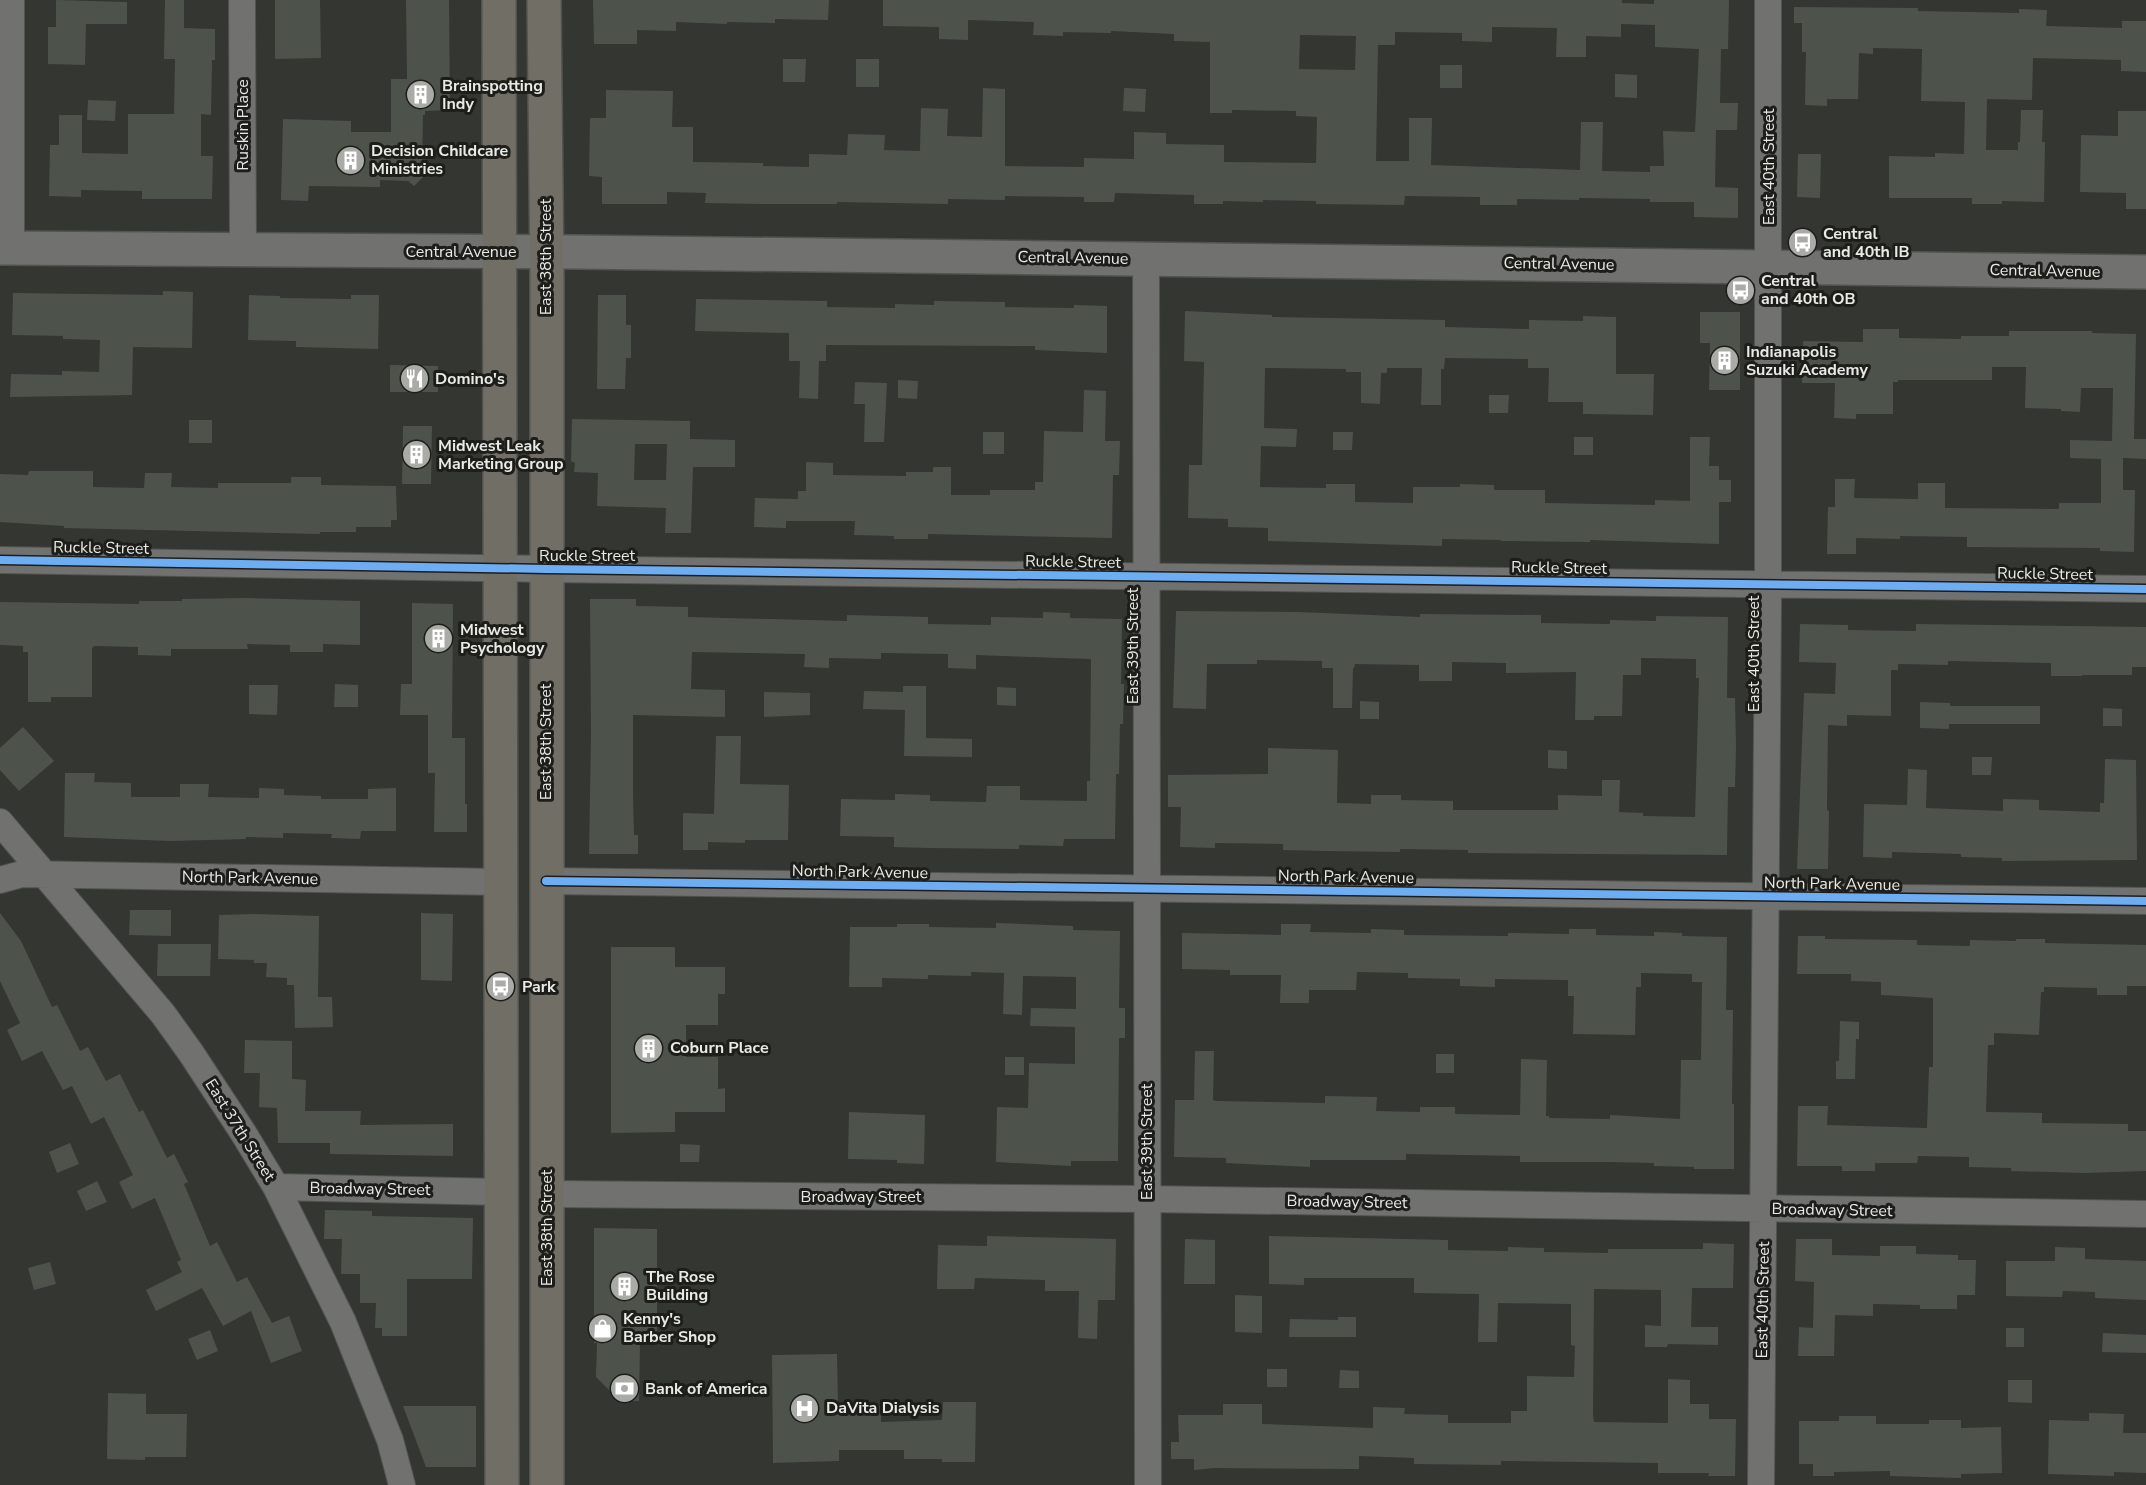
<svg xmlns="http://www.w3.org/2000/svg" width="2146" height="1485" font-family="'Nunito Sans',sans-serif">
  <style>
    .building { fill: #4d534b; fill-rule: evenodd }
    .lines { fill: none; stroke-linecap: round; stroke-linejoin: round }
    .street-casing { stroke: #52534f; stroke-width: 28 }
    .secondary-casing { stroke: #52534f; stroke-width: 36 }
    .primary-casing { stroke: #52534f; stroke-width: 36 }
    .street { stroke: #71726f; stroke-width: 26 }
    .secondary { stroke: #71726f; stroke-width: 33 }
    .primary { stroke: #706e65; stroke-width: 33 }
    .cycleway-casing { stroke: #1d1e1a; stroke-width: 11 }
    .cycleway { stroke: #6dadf4; stroke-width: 8 }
    .labels { text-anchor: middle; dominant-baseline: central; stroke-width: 6; stroke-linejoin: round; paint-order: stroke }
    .poi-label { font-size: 16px; font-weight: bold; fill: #e9eae6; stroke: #1d1e1a; text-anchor: start }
    .street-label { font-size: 16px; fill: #e9eae6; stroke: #1d1e1a }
  </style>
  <rect width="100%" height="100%" fill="#343631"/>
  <path class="building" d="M56 0 127 2V24H86L85 65 48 64V27H56Z
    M165 0H184V28L215 29V60H212L211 115 201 114V156H213L212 199H142V191L81 190V197L49 196 50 145H59V115H82V153L128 154V114H174L175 59H164Z
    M275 0H320L321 58 275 59Z
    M406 0H449L450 110 425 111V115H423L422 166 427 173 414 186 408 181 380 180V187L309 186 308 201 281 200 283 119 351 121V132H391V79H407Z
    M593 0H829L828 20 775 19V23L727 22V24L676 22V31L637 30V44H594Z
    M883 0H1622V3L1654 4V0H1729L1728 49H1721L1720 103H1738L1737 130H1716L1715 187 1738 188V218L1694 217V202H1650V199L1579 198V200L1517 199V205H1480V197L1405 196 1404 205 1316 204V201L1263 200V202L1223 201V204H1194V195L1115 193 1114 202H1084V197L1005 196V200L948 199V204L837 202V204H762L705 203 706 193 667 192V204H602V177L589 176 590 118H606V90L673 91 672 127H693V162L763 163V166L809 167V154L847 155 848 134 885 135 884 150 920 151 921 108 948 109 947 136 982 137 983 88 1005 89V166L1084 167V158L1134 159V132L1166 133V144L1224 145V162L1316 163 1317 117 1296 116V111L1232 110V113H1210V42L1174 41V34L1111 31V33L1063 32V36L1033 35 1034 22 968 20V40L939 39V27L883 26ZM1621 24 1655 25V47L1699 49 1695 132 1663 131 1664 166H1650V172L1602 171 1603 122H1581L1580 170 1431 165 1432 118H1409V161H1376L1378 45H1395V32L1462 33V41L1492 42V27L1557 28 1556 57H1586V36L1621 37ZM1300 35 1356 36 1355 70 1299 69Z
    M1794 7 1918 8V11L1970 12 2019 13V9L2047 10 2046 26 2122 28V21H2146V72L2121 71V60L2033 58 2032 100 1987 99 1986 150H2018V142H2020L2021 110H2043L2042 142H2045L2044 202 2002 201V204H1972V198H1889V156L1935 157V153L1964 154 1965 102 1921 101 1922 49 1873 48V54L1859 53 1858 99H1827V106L1805 105 1806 52H1802V23H1794Z
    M783 59H806L805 82H783Z
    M856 59H879V87H856Z
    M1440 65H1462V88H1440Z
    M1615 74 1637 75V98L1615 97Z
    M1124 88 1146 89 1145 112 1123 111Z
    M88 100 116 101 115 121 87 120Z
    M2118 111H2146V209H2126V193L2080 192 2081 135 2118 136Z
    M1798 154H1821L1820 198 1797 197Z
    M163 291 193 292 192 348 133 347 132 395 10 397 11 374 62 375V371L99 372 100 340 63 339V336L12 335 13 293 163 295Z
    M249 295 280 296V298L351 299V295H379L378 349 296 347V341L248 340Z
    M598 295H626V325H631V358H626L625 389H597Z
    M696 299 827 301V307L895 308V304L934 305V301L1005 302V307L1074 308V305L1107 306V353L1035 350V346L826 345V361H819L818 399 799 398 800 361H789V333L695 331Z
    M1185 311 1272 315V317L1445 320V327L1529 329V320L1583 321V316L1616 317V374H1654L1653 415 1583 414V402H1548L1549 368H1528V359L1445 358 1444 369H1441V405H1421L1422 368H1387V373H1381L1380 404 1361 403V372H1346V369L1265 368 1264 428 1297 429 1296 447 1261 446 1260 487 1326 488V484H1355V502L1413 503V487H1460V484L1494 485V490H1545V503L1655 505V500L1690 501V437H1710L1709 466H1719V480H1731V502H1719V544L1590 540V542L1501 541V540L1442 539V546L1268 541V528L1228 527V519L1188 518 1189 465H1202L1204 362 1184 361Z
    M1700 312H1740V390H1709L1710 343H1700Z
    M1863 329H1899V338L1961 339V336H2009V331H2092V333L2136 334 2134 439H2146V459L2123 458V490H2135L2134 552 2100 551V548L1967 547V537L1900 536V539L1856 538V554H1827L1828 507H1835V479H1855L1854 498 1918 499V483H1945V508L2059 509V503H2101V459L2070 458V440L2112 441 2113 388H2081L2080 412 2061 411V409L2025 408 2026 367H1992V380H1898V382H1893V414H1856V419L1834 418 1835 383H1802L1803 341 1863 342Z
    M390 365 438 366V392H390Z
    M898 380 918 381 917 399 898 398Z
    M855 382 887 383 884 442H864L865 404H854Z
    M1084 390 1106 391 1105 441H1120L1119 475H1113L1112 538 928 534V539H894V536L854 535 855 521H786V528L754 527 755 498 798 499V491H806V462L833 463V475L906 476V472H933V467H951V495H990V490H1035V482H1043L1044 431 1083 432Z
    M1489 395H1509L1508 413H1489Z
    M572 419 690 421V439L735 440V467H693L691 533H665L666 508 597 506 598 473 574 472 575 463 571 461ZM635 444H667L666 480H634Z
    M189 420H212V443H189Z
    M403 426H432L431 484H402Z
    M983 432H1004V454H983Z
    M1333 432H1353L1352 450H1333Z
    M1574 437H1593V455H1574Z
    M29 471H93V487L144 488 145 473H172L171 487 218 488V483H291V477H321V485L396 486 397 520H391V527H356V532H320V534L64 528V526L0 522V474L28 475Z
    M247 598 360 601V645L323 644V652H290V645L247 644 248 649H171V656L138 655V647L94 646 92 648V697H51V702H28V652H23V646L0 645V602L139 604V601H182V599Z
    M590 599H636V606L688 607V617L847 621V615L928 617V624L991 625V617L1043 618V612L1070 613V618L1122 619 1121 684H1124L1123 724H1120L1119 774H1116L1115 839H1064L1063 846 1019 845V849L929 848 894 847V837L840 836 841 799 895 800V794L930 795V801L986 802 987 786H1020V800L1087 801V781H1090L1091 659 976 655V669L948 668V654L881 653V659L829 658V668L804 667 805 654 692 652 691 689 725 690V717L633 715V796L634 835H638V854H589L591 734Z
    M412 603 453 604 452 738H465V804H467V832H434L435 773H428V715H400L401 684H412Z
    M1176 611 1298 612 1420 617V614L1541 615V623L1610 624V620L1656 621V616L1728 617 1727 698H1735L1736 747 1735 787H1728L1727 855 1468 853V850L1400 849V852L1327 851 1283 850V844L1215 843V848L1180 847 1181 807H1168V775L1268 774V748L1338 750 1337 803 1371 804V795H1401V800L1453 801V810H1558V795L1602 796V780H1620L1619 812 1643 813V816L1695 817 1699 678H1696V659L1641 658V675H1623L1622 716H1594V720H1575L1576 672 1506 673V663L1452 662V681H1419V665L1355 664 1354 668H1353L1352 708H1333V668H1322V661L1257 660V664H1207L1206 709 1173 708Z
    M1800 624 1848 625V630L1916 631V624L2146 627V667H2132V675H2082V676H2051V663L1948 661V665L1898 664V670H1891V716L1847 715V726L1828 725 1827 810 1829 811 1828 869H1797L1804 693 1835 694 1836 663 1799 662Z
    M335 684 358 685V707H334Z
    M249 685H278L277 715 249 714Z
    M903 686H926V738L972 739V757L904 756 905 710 863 709 864 691 903 692Z
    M997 687 1016 688V706L997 705Z
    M764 692 810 693V715L764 717Z
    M1360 701 1379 702V719H1360Z
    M1920 702 1950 703V706H2040V724H1949V729L1920 728Z
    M2103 708 2122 709V726H2103Z
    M23 727 54 761 19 791 0 770V748Z
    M716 736H741L740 784 789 785 788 840H745V843L708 842V850H683V813L714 814Z
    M1548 750 1567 751V769L1548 768Z
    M1972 757H1992L1991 775H1972Z
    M2105 759 2136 760 2137 860 2002 861V858L1961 857V854L1892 852V858L1863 857 1864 804 1907 805 1908 769 1927 770 1926 808 2003 811V799L2039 800V810L2100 812V803H2104Z
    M65 773H95L94 782 131 783V797H180V784H209L208 797 259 798V788L284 789V795L321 796V799H368V789L396 788V831H361L360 839 331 838 332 834 283 833V838L246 837V839L171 841 64 837Z
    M130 910H171V936L129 935Z
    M0 913 21 941 52 1007 57 1005 80 1051 88 1047 106 1081 120 1074 139 1112 143 1110 167 1158 174 1154 188 1182 184 1184 210 1246 217 1242 237 1282 247 1277 272 1323 289 1316 302 1351 271 1363 251 1311 223 1326 202 1288 156 1311 146 1290 182 1272 177 1262 181 1260 155 1198 132 1209 119 1182 133 1175 104 1117 91 1124 72 1086 63 1090 42 1051 22 1061 7 1030 20 1023 0 981Z
    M421 913 453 914 452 981 421 980Z
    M255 914 319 916 318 997H332L333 1027 295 1028 294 985H287V978L266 977 267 963H254V960L218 959 219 915Z
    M996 923 1073 926V930L1120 931 1119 1008H1125V1038H1119L1118 1161H1071V1166L996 1162 997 1107 1028 1108 1029 1063 1075 1064V1027L1030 1026 1031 1008 1076 1009V977L1023 976 1022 1015 1003 1014 1004 973 971 972V976L928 975V979L882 978V987H849L850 927H897V924H929V927L996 928Z
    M1281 924H1311L1310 932 1371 933V929L1404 930V935L1508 936V933L1569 934V929H1596V935L1654 936V932L1682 933V936L1727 937 1726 1010H1733L1732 1104H1734V1169H1694V1167L1654 1166V1163L1609 1162H1520V1156L1406 1154V1160H1310V1167L1226 1163V1158L1174 1157 1175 1100H1194L1195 1051H1214L1213 1100 1216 1101 1325 1103V1096L1377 1097 1376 1111 1420 1112V1107H1455V1114L1520 1115 1521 1059 1547 1060 1546 1116H1549V1118L1610 1119V1115L1680 1119 1681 1060H1701L1702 982H1692V974L1641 973V987H1636L1635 1035 1573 1034 1574 996H1568V980L1495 979V987L1460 986V979L1408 978V973L1357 972 1356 990H1309V1003H1280L1281 975H1230V970L1182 969V933L1281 935Z
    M1798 936H1825V939L1917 940V945L1970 946V940L2016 941V939H2045V943L2146 945V986H2127V995H2097V988L2044 987V992H2041L2039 1035 1994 1033V1045H1988L1986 1112 2042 1113V1123L2128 1124V1131H2146V1171L2084 1173 2011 1171V1168L1969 1167V1157L1918 1156 1917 1163H1875V1171H1842V1166H1797L1798 1106H1828L1827 1125 1927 1128 1929 1067H1933V998L1881 995V982L1851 981V974H1797Z
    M158 944H211L210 976H157Z
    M611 947H675V967H725V994H718V1025H686V1057H718V1089L725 1088V1112H675V1132L611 1133Z
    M1840 1021 1859 1022V1039H1856L1855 1079H1836V1061H1839Z
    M245 1040 292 1041V1079L306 1080 305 1111H361L360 1125 453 1124V1156L330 1154V1143H278L277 1108 259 1107 260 1073H244Z
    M1436 1054H1454V1073H1436Z
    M1005 1057H1024V1075H1005Z
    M849 1112 925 1115 924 1164 897 1163V1160L848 1159Z
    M70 1143 79 1164 57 1173 49 1152Z
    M680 1144 700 1145 699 1162H680Z
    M97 1181 107 1202 86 1211 77 1191Z
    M325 1210 372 1211V1216L473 1218 472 1279H407V1336H382V1328H375L376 1303H360V1274H341L342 1239H324Z
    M594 1228 657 1229V1344H640L639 1401H620L596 1377 597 1343H594Z
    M987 1236 1116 1239 1115 1300H1098L1097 1339 1078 1338 1079 1291H1045V1280L975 1278 974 1289H937L938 1245 987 1246Z
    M1269 1236 1448 1240V1250L1508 1251V1247L1544 1248V1252L1608 1253V1249H1703V1243L1734 1244 1733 1288H1692L1691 1327H1718V1345L1668 1344 1667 1347H1645V1325L1661 1326V1290L1594 1289 1593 1415 1594 1422 1668 1423V1379L1690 1380V1404H1709V1419H1736L1735 1476H1708L1709 1473H1658V1463L1501 1461V1465L1414 1464V1458L1359 1456V1469L1214 1468 1194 1470V1459H1171V1442H1179L1178 1415H1223V1404H1262V1424L1373 1428V1407L1405 1408 1404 1414 1448 1415V1423H1511V1411H1527V1376L1574 1377 1575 1346 1571 1345V1304L1498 1303 1497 1342H1478L1479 1294 1414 1293V1278H1304V1285L1269 1284Z
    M1185 1239 1215 1240V1284H1184Z
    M1796 1239H1832V1255L1880 1256V1246H1916V1254L1958 1255V1260H1976L1975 1295H1957V1309H1920V1305L1873 1304V1316L1835 1315 1834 1356H1798L1799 1327 1813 1328 1814 1282 1795 1281Z
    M2055 1247 2085 1248V1259L2146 1261V1300L2095 1298V1292L2063 1291 2062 1297 2006 1296V1261H2055Z
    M50 1262 56 1284 34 1290 28 1268Z
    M1235 1295 1262 1296V1333L1235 1332Z
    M1338 1317H1356V1337H1289L1290 1319 1338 1320Z
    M2006 1328H2024V1347H2006Z
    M210 1330 218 1351 197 1360 188 1339Z
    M2103 1333 2146 1335V1353L2102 1352Z
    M837 1354 838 1406H881V1422L942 1420 943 1402H976L975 1462H942V1459H904V1450H839V1461L773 1463 772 1355Z
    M1267 1369H1287V1387H1267Z
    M1340 1370 1359 1371V1388H1339Z
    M2008 1380H2032V1403L2008 1402Z
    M108 1393 146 1394V1414H187L186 1457H145V1460L107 1459Z
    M403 1406H476V1467H426Z
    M2089 1413 2124 1414 2123 1433H2146V1473L2114 1472V1476L2048 1474 2049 1420 2089 1421Z
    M1839 1416H1876V1424H1929V1420H1961V1428L2001 1427 2002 1473 1961 1474V1478L1890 1476V1471L1834 1472V1476H1813V1464H1799V1421H1839Z"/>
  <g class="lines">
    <defs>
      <path id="street" d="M242 0 243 251
        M11 248V0
        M1146 259 1148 1485
        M0 560 547 569 2146 589
        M0 822 163 1014 191 1053 244 1134 276 1187 343 1322 390 1440 402 1485
        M0 880 22 874 501 882
        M546 881 2146 901
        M276 1187 501 1192
        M547 1194 1147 1199 2146 1214
        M1761 1485 1768 605V0"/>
      <path id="secondary" d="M0 248 577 252 2146 272"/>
      <path id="primary" d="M499 0 502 1485
        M544 0 547 278V1485"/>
    </defs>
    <use href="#street" class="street-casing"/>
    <use href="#secondary" class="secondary-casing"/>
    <use href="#primary" class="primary-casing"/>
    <use href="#street" class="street"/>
    <use href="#secondary" class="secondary"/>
    <use href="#primary" class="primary"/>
    <defs>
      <path id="cycleway" d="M0 560 547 569 2146 589
        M546 881 2146 901"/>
    </defs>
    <use href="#cycleway" class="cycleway-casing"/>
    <use href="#cycleway" class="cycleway"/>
  </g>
  <defs>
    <symbol id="building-disc" viewBox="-11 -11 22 22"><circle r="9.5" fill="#aaaba7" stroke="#1d1e1a"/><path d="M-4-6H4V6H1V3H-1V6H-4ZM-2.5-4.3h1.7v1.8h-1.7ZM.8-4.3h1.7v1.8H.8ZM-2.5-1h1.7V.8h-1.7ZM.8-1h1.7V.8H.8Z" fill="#fff"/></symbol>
    <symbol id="bus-disc" viewBox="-11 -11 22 22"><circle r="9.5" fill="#aaaba7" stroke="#1d1e1a"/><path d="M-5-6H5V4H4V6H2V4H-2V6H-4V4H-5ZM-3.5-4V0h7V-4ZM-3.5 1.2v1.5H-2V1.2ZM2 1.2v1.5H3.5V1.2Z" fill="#fff"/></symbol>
    <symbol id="restaurant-disc" viewBox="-11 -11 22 22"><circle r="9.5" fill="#aaaba7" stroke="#1d1e1a"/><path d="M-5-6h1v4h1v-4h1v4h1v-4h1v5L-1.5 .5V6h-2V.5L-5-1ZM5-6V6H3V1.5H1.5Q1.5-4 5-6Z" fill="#fff"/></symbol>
    <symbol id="shop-disc" viewBox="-11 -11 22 22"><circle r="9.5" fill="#aaaba7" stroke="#1d1e1a"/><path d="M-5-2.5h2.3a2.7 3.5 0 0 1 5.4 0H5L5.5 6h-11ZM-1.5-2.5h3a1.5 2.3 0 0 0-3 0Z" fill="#fff"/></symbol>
    <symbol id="bank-disc" viewBox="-11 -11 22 22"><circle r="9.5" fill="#aaaba7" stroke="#1d1e1a"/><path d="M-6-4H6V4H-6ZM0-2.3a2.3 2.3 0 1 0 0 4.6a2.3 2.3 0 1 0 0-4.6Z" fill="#fff"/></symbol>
    <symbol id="hospital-disc" viewBox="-11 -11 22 22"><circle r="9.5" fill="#aaaba7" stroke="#1d1e1a"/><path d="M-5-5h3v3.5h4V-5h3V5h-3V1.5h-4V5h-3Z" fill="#fff"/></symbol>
  </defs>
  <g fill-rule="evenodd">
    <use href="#building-disc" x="404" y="78" width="33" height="33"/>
    <use href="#building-disc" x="334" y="144" width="33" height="33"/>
    <use href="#bus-disc" x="1786" y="226" width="33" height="33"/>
    <use href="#bus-disc" x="1724" y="274" width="33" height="33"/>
    <use href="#building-disc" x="1708" y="344" width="33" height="33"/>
    <use href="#restaurant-disc" x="398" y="362" width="33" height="33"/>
    <use href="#building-disc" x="400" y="438" width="33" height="33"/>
    <use href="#building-disc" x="422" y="622" width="33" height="33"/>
    <use href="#bus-disc" x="484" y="970" width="33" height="33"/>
    <use href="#building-disc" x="632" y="1032" width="33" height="33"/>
    <use href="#building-disc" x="608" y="1270" width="33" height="33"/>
    <use href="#shop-disc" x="586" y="1312" width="33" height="33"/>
    <use href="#bank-disc" x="608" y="1372" width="33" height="33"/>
    <use href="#hospital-disc" x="788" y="1392" width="33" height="33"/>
  </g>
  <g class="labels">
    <g class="poi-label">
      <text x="442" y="86">Brainspotting<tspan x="442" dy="18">Indy</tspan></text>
      <text x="371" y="151">Decision Childcare<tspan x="371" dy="18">Ministries</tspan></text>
      <text x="1823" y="234">Central<tspan x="1823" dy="18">and 40th IB</tspan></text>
      <text x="1761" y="281">Central<tspan x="1761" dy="18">and 40th OB</tspan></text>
      <text x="1746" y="352">Indianapolis<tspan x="1746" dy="18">Suzuki Academy</tspan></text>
      <text x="435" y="379">Domino's</text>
      <text x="438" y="446">Midwest Leak<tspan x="438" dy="18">Marketing Group</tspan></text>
      <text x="460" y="630">Midwest<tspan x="460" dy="18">Psychology</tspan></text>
      <text x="522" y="987">Park</text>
      <text x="670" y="1048">Coburn Place</text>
      <text x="646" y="1277">The Rose<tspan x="646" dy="18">Building</tspan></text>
      <text x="623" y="1319">Kenny's<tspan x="623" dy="18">Barber Shop</tspan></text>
      <text x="645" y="1389">Bank of America</text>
      <text x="826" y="1408">DaVita Dialysis</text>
    </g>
    <g class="street-label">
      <text transform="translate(243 125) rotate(-90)">Ruskin Place</text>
      <text transform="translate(1769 167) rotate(-90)">East 40th Street</text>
      <text x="461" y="252">Central Avenue</text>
      <text transform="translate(546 257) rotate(-90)">East 38th Street</text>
      <text transform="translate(1073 258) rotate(1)">Central Avenue</text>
      <text transform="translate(1559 264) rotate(1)">Central Avenue</text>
      <text transform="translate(2045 271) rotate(1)">Central Avenue</text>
      <text transform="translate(101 548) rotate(1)">Ruckle Street</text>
      <text x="587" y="556">Ruckle Street</text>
      <text transform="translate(1073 562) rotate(1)">Ruckle Street</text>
      <text transform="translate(1559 568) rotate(1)">Ruckle Street</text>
      <text transform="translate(2045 574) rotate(1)">Ruckle Street</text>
      <text transform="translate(1133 646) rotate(-90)">East 39th Street</text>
      <text transform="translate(1754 654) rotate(-90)">East 40th Street</text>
      <text transform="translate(546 742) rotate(-90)">East 38th Street</text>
      <text transform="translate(860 872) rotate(1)">North Park Avenue</text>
      <text transform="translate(1346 877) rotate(1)">North Park Avenue</text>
      <text transform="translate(250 878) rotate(1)">North Park Avenue</text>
      <text transform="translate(1832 884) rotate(1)">North Park Avenue</text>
      <text transform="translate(240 1130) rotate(58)">East 37th Street</text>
      <text transform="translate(1147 1142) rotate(-90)">East 39th Street</text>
      <text transform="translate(370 1189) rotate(1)">Broadway Street</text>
      <text x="861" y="1197">Broadway Street</text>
      <text transform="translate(1347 1202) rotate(1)">Broadway Street</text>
      <text transform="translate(1832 1210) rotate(1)">Broadway Street</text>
      <text transform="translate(547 1228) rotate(-90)">East 38th Street</text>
      <text transform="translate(1763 1300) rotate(-89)">East 40th Street</text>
    </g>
  </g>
</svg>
